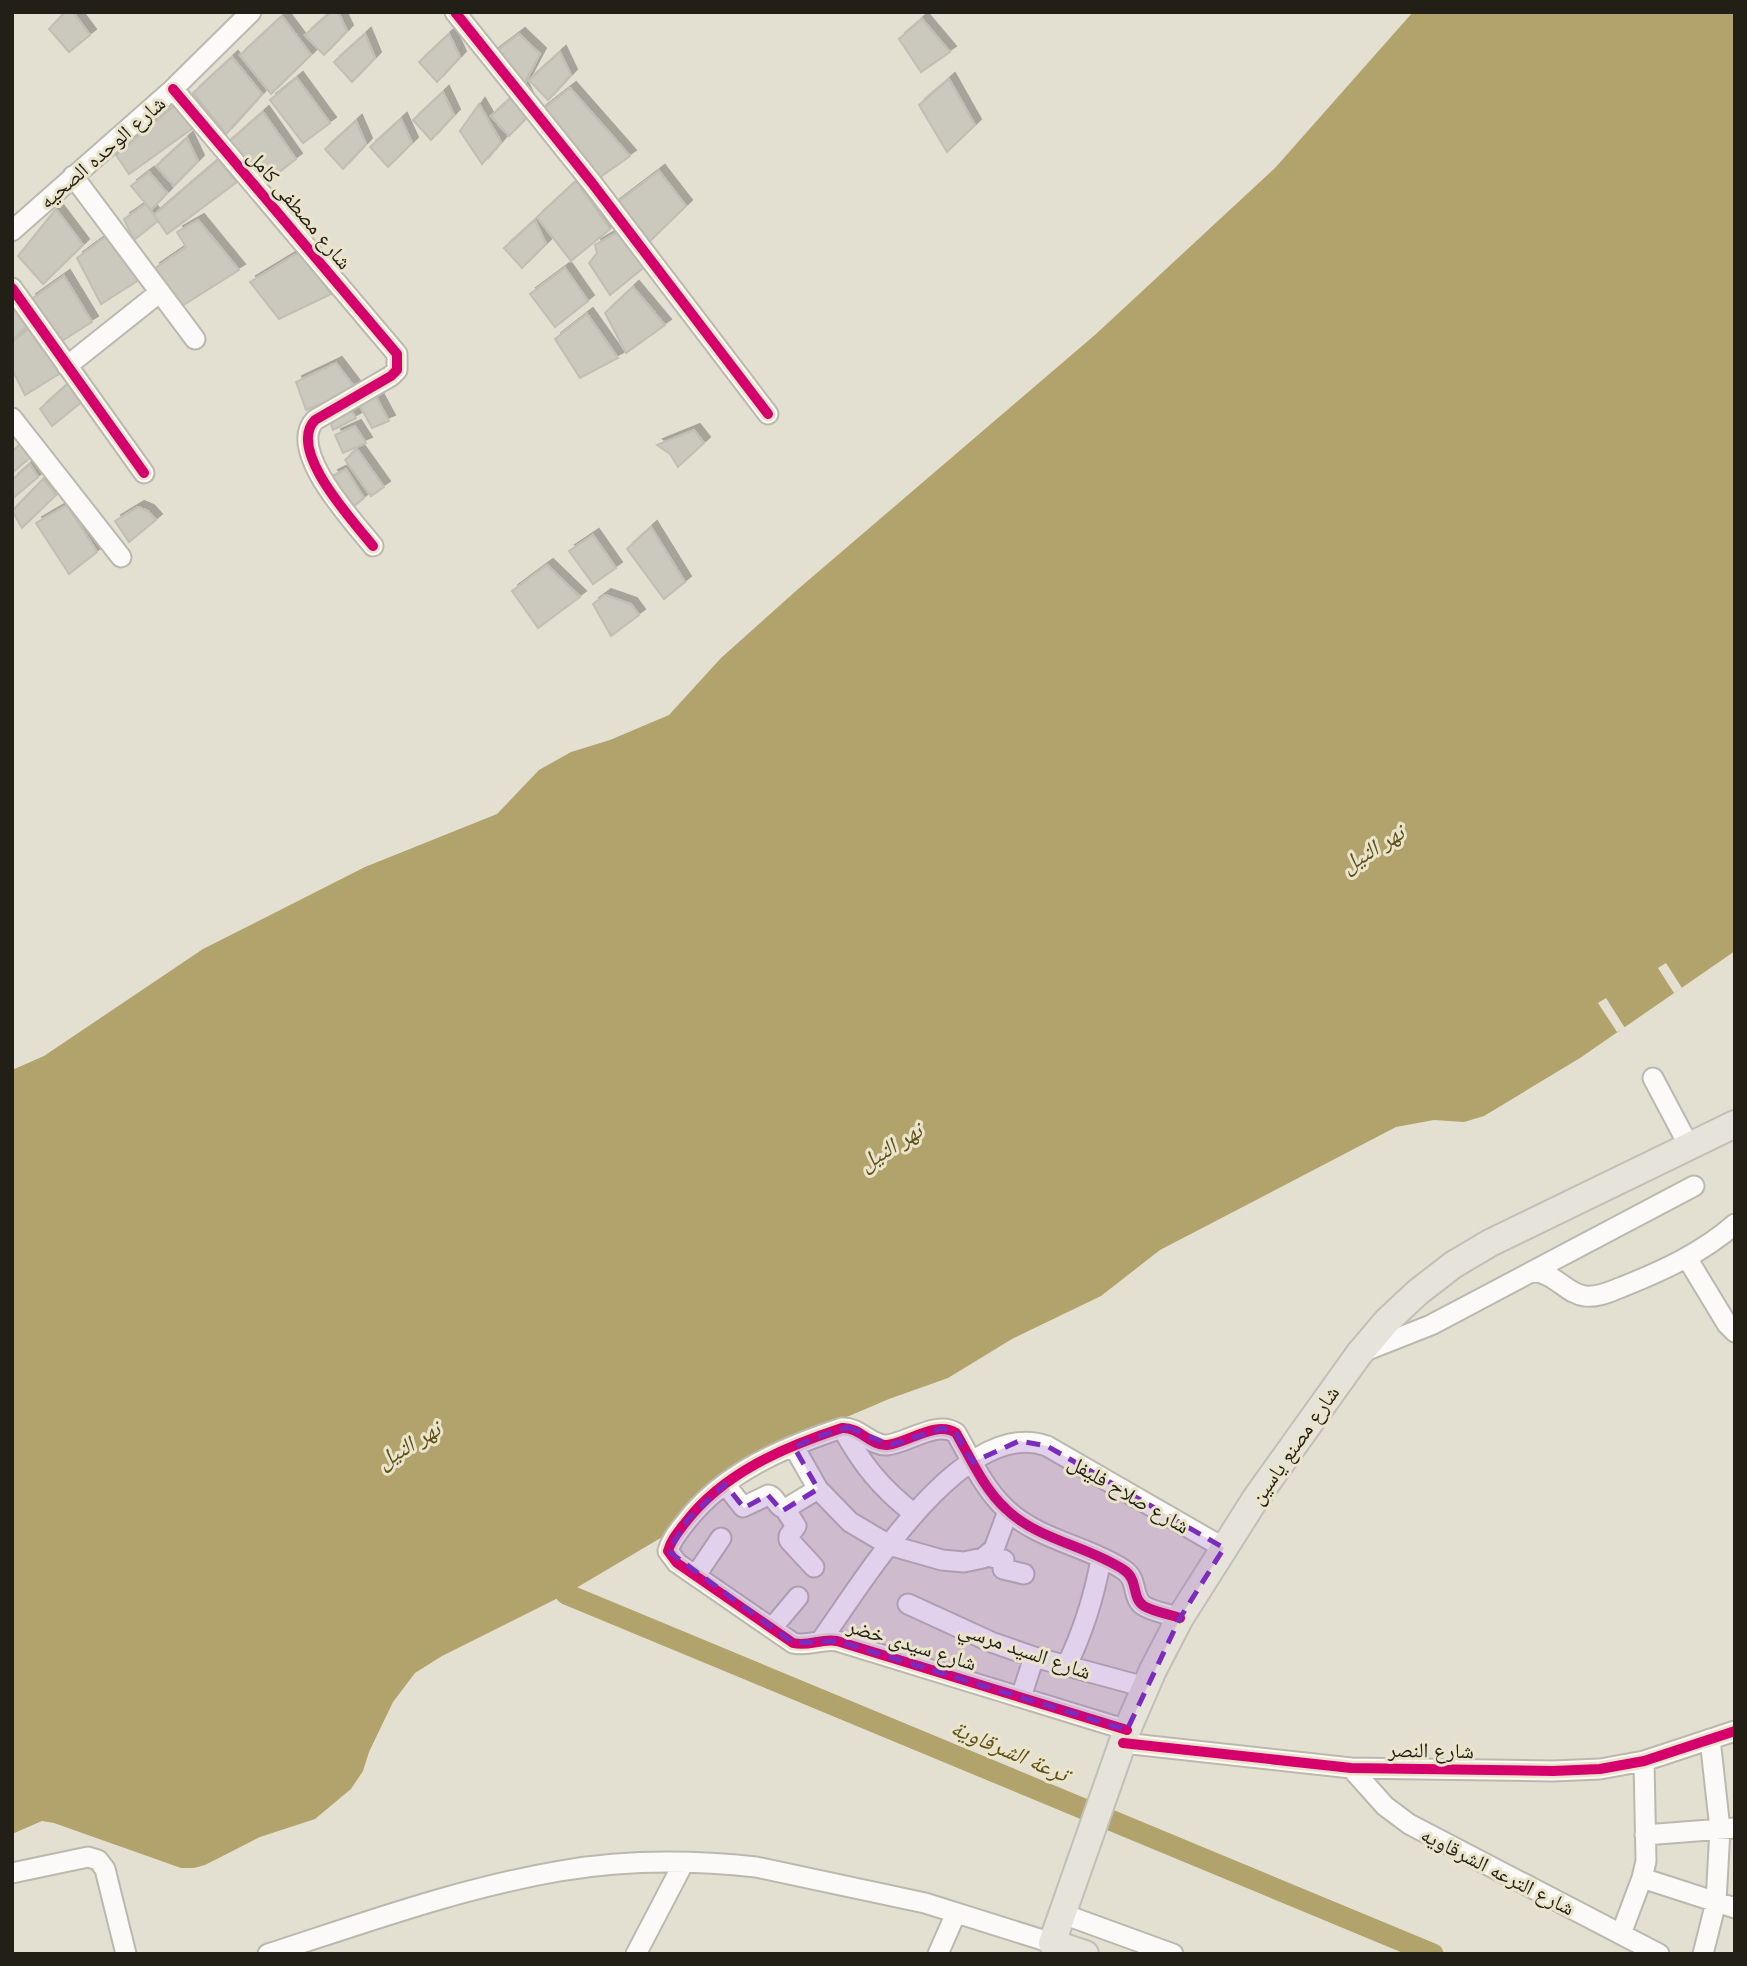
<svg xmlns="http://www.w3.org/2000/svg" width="1747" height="1966" font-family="Lora,'Noto Naskh Arabic',serif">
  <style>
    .water { fill: #b1a36b }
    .pier { fill: #e3e0d2 }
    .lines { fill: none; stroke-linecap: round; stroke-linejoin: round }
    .canal { stroke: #b1a36b; stroke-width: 21 }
    .building { fill: #cbc8bd; stroke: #c1beb4; stroke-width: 2; filter: url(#shadow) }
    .minor-casing { stroke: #bbb9ae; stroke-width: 23 }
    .major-casing { stroke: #c0bfb8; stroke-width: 30 }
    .minor { stroke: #fbfaf8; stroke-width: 19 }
    .major { stroke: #e6e3da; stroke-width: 26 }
    .cycleway-casing { stroke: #eae4cb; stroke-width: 15 }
    .cycleway { stroke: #d6006c; stroke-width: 10 }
    .marked { fill: #7b2cbf; fill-opacity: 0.2; stroke: #7b2cbf; stroke-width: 5; stroke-dasharray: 14 9; stroke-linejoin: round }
    .labels { text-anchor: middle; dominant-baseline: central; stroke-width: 6; stroke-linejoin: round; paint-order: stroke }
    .street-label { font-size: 21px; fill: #211f16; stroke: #eae4cb }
    .water-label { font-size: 23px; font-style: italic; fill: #5e5018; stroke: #eae4cb }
  </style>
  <defs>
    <filter id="shadow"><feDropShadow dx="6" dy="-6" stdDeviation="0" flood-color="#0004"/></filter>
  </defs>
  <rect width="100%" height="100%" fill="#e3e0d2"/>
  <path class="water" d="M1413 12H1735V951L1580 1058 1484 1116 1464 1122 1434 1120 1396 1127 1160 1250 1101 1296 1012 1339 948 1378 889 1399 769 1450 712 1481 669 1533 566 1594 442 1656 415 1673 393 1702 369 1752 363 1771 351 1789 315 1819 260 1837 205 1865 194 1868H181L54 1823 42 1821 12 1834V1070L44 1056 203 949 365 867 497 814 539 770 571 752 610 740 669 715 721 658 797 590 1096 334 1275 168Z"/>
  <path class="pier" d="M1666 963 1682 988 1674 993 1658 968Z
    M1606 998 1625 1028 1617 1032 1598 1003Z"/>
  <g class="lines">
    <path class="canal" d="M566 1594 1433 1954"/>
  </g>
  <path class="building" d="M65 12H73L90 35 69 52 49 29Z
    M331 12H338L347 31 324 55 305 35Z
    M282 16 311 55 271 94 240 55Z
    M922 19 950 52 921 72 899 39Z
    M365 34 375 58 352 82 334 62Z
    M449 34 460 57 437 82 419 62Z
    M519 34 540 54 522 88 490 56Z
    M560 52 571 75 548 100 529 80Z
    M232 57 262 94 226 134 193 93Z
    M297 78 330 123 303 143 270 100Z
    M949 79 975 125 947 152 919 105Z
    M522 88 533 111 509 136 491 116Z
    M570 88 630 156 592 183 533 117Z
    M443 92 454 115 431 140 413 120Z
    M181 100 200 123 129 174 116 155Z
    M479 104 501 142 482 164 460 131Z
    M263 112 296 159 258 189 222 148Z
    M401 119 412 143 388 167 370 147Z
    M356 121 366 144 343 169 325 149Z
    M187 138 198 161 174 186 156 166Z
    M218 160 237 182 167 234 154 215Z
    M659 171 686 206 643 248 614 205Z
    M149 172 167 193 151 210 131 186Z
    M576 181 610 229 571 261 537 217Z
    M146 204 158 221 134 240 124 219Z
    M56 209 83 245 43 284 18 256Z
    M198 220 239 270 182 306 154 269 186 247 177 232Z
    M535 220 546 244 522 268 504 248Z
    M623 229 647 265 610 295 589 263 597 253 595 245Z
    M111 233 139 280 101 304 77 258Z
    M301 251 331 294 279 319 250 282Z
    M565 268 588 301 555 327 530 294Z
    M64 276 92 322 54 346 30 300Z
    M633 287 665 325 626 353 605 313Z
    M12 304 30 323 12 341Z
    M587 314 618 358 580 378 555 339Z
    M36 324 64 371 25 395 12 369V342Z
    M336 363 356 389 306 410 296 382Z
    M71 381 83 401 52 426 40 409Z
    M375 395 389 421 372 428 359 404Z
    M349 407 356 418 333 430 329 418Z
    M355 426 366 443 343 453 335 435Z
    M694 430 704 443 678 467 670 454 657 445Z
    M20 444 31 457 12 473V452Z
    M357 449 384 487 371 496 345 460Z
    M30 464 38 477 12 499V480Z
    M346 469 364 498 353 507 332 476Z
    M43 479 56 495 22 528 12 511Z
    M67 505 97 552 69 574 36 523Z
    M138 507 148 511 156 520 129 542 115 521Z
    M651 527 685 582 664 599 627 549Z
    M593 535 616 568 593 584 569 551Z
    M547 565 580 597 538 628 512 591Z
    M605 595 631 604 639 615 611 636 593 604Z"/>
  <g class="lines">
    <defs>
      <path id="minor" d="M455 12 592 183 768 414
        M173 89 397 354V370L391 376 315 420C286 450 354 522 373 546
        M73 176 195 339
        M12 231 173 89 251 12
        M12 288 144 473
        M67 366 160 292
        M12 418 121 557
        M1653 1078 1689 1146
        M1687 1258 1727 1324 1735 1332
        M1533 1271C1557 1274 1566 1294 1585 1296 1598 1298 1611 1291 1622 1287 1662 1271 1702 1253 1735 1224
        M1360 1353 1431 1325 1694 1186
        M842 1428C862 1464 880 1487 913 1513
        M794 1447 818 1489 850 1522 889 1545 942 1560 964 1562 983 1558 994 1549 1008 1511
        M725 1484 743 1507 768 1495C776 1496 776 1507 785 1509L818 1489
        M785 1509 796 1526 789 1536V1540L814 1567
        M988 1556 1004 1560 1003 1569 1024 1574
        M696 1575 721 1538
        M908 1604 991 1642 1034 1657 1145 1687
        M772 1628 798 1597
        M822 1639C863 1582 963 1415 1047 1446L1224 1548
        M1066 1667C1083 1632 1094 1598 1101 1559
        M1021 1697 1034 1657
        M1127 1730 837 1641C821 1638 809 1647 793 1643L677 1563 668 1551C671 1540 678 1532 685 1523 723 1473 784 1447 842 1428 860 1427 870 1446 887 1445 908 1443 936 1420 956 1433 971 1459 984 1489 1006 1509 1038 1540 1088 1546 1124 1570 1139 1580 1131 1598 1144 1606 1154 1612 1169 1614 1180 1618
        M1123 1743 1351 1768 1553 1771 1600 1769 1644 1761 1735 1731
        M1351 1768 1385 1806 1409 1824 1659 1954
        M1645 1835 1735 1828
        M12 1873 88 1857 98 1860 105 1869 126 1954
        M1642 1878 1735 1908
        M1063 1914 1173 1954
        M1621 1934 1642 1878 1646 1861 1644 1761
        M268 1954C364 1923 460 1888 560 1871 623 1860 692 1860 756 1867L925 1903 1052 1943
        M636 1954 683 1864
        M938 1954 956 1913
        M1703 1954 1716 1902 1720 1829 1710 1739"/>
      <path id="major" d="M1085 1954 1052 1943 1127 1730 1153 1670 1180 1618 1256 1498 1359 1354 1387 1321 1418 1292 1453 1265 1490 1243 1735 1124"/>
    </defs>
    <use href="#minor" class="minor-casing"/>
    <use href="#major" class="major-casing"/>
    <use href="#minor" class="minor"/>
    <use href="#major" class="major"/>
    <defs>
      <path id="cycleway" d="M455 12 592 183 768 414
        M173 89 397 354V370L391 376 315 420C286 450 354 522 373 546
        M12 288 144 473
        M1127 1730 837 1641C821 1638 809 1647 793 1643L677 1563 668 1551C671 1540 678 1532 685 1523 723 1473 784 1447 842 1428 860 1427 870 1446 887 1445 908 1443 936 1420 956 1433 971 1459 984 1489 1006 1509 1038 1540 1088 1546 1124 1570 1139 1580 1131 1598 1144 1606 1154 1612 1169 1614 1180 1618
        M1123 1743 1351 1768 1553 1771 1600 1769 1644 1761 1735 1731"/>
    </defs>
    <use href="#cycleway" class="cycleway-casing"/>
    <use href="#cycleway" class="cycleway"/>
  </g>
  <path class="marked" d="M848 1427 890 1445 943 1428 956 1433 973 1462 1019 1441 1047 1446 1224 1548 1180 1618 1127 1730 837 1641 793 1643 668 1551 689 1518 725 1484 744 1508 768 1495 782 1511 818 1489 794 1447 816 1437Z"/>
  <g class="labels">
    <g class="street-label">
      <text transform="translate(102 152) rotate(-41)">شارع الوحده الصحيه</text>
      <text transform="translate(300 209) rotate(50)">شارع مصطفى كامل</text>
      <text transform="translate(1294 1445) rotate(-55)">شارع مصنع ياسين</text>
      <text transform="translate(1129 1494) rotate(30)">شارع صلاح فليفل</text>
      <text transform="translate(912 1644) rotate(17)">شارع سيدى خضر</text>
      <text transform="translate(1025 1650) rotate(19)">شارع السيد مرسي</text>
      <text transform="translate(1431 1750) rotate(1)">شارع النصر</text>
      <text transform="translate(1498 1871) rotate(27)">شارع الترعه الشرقاويه</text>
    </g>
    <g class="water-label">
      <text transform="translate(1372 848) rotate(-32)">نهر النيل</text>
      <text transform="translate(890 1146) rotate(-32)">نهر النيل</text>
      <text transform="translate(408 1444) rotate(-31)">نهر النيل</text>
      <text transform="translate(1010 1750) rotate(23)">ترعة الشرقاوية</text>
    </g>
  </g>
  <rect width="1747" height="1966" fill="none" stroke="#211f16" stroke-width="28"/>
</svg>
